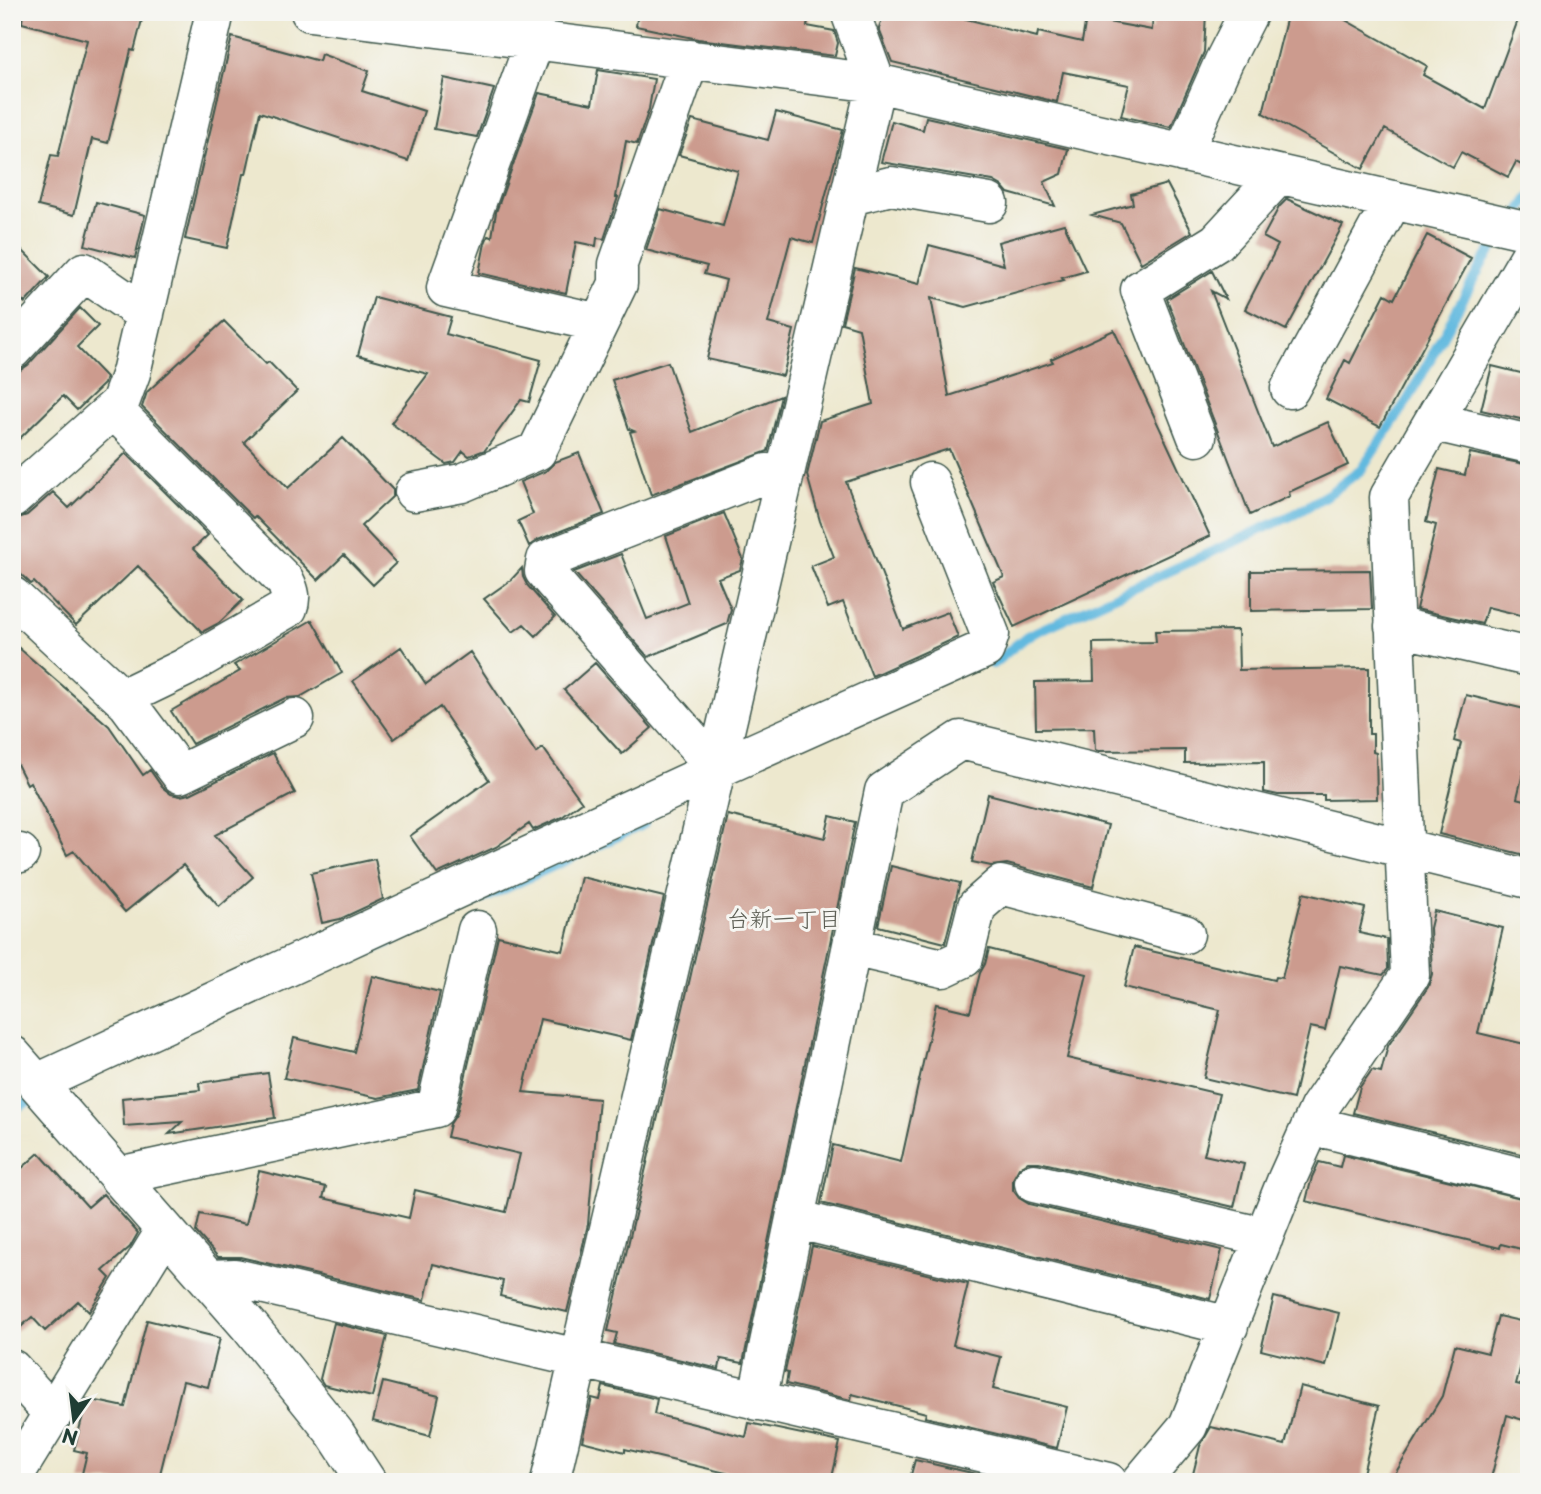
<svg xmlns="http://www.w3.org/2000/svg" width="1541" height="1494" font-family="'Playpen Sans','Klee One',sans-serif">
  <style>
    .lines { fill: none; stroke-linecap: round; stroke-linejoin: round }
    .stream { stroke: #62b9df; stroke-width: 10 }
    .building { fill: #cc9b8e }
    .minor-casing { stroke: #3e574b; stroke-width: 41 }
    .minor { stroke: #fff; stroke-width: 38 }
    .labels { text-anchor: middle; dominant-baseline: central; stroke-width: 6; stroke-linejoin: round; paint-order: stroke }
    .neighbourhood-label { font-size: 23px; fill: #5c5e54; stroke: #f6f6f2 }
  </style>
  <rect width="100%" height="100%" fill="#f6f6f2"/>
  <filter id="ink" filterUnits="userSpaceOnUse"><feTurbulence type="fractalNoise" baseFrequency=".0143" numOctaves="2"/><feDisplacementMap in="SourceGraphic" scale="14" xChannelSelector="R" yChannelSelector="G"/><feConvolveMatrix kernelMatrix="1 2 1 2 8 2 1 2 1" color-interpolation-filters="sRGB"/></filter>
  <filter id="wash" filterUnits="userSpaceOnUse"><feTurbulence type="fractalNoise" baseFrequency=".00686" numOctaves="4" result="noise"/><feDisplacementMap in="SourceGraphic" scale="28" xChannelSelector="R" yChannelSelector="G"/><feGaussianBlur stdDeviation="1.57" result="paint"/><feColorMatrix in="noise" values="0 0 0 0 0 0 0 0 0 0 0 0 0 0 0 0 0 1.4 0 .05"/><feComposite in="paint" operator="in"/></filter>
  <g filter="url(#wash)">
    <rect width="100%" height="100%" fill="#ede8ce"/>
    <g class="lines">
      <path class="stream" d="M1513 221 1529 198
        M993 664 1027 636 1295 514 1330 493 1361 470 1409 398 1483 262 1503 234
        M354 958 644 824
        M12 1109 38 1098"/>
    </g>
    <g id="blocks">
      <path class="building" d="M23 12H144L134 51 131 50 108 143 92 139 74 215 38 206 51 155 58 156 87 40 22 23Z
        M638 12H810L807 26 834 31 838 43 835 56 698 39 636 26Z
        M884 12H939L1037 37 1038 32 1082 42 1086 18 1152 30 1153 12H1206L1204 52 1171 127 1121 116 1129 85 1063 72 1057 102 892 62 879 29Z
        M1288 12H1331L1427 66 1423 75 1485 109 1521 12H1529V169L1516 162 1508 177 1461 152 1453 167 1385 129 1363 169 1263 113Z
        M232 37 319 61 321 54 369 71 362 91 424 111 408 161 260 112 246 174H243L227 248 185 239Z
        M598 70 654 79 649 109 637 144 626 141 616 197H618L604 239 597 238 596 246 576 242 566 293 479 273 485 243 488 236 492 237 496 212 539 93 592 104Z
        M444 78 494 89 477 137 434 129Z
        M776 112 843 130 813 243 791 237 768 323 794 330 783 376 707 359 726 280 704 274 707 266 646 250 660 209 723 226 738 171 679 155 692 120 768 140Z
        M926 117 1068 149 1062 174 1044 182 1055 206 1008 193 1002 186 993 181 881 162 892 121 923 130Z
        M1167 184 1192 232 1141 263 1121 223 1092 215 1133 204 1131 194Z
        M1287 199 1343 225 1286 330 1245 309 1278 245 1263 237 1279 207Z
        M96 202 145 215 135 258 85 245Z
        M1064 224 1086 271 1062 278 1064 280 966 307 931 298 949 396 1053 362 1051 359 1114 330 1210 536 1014 627 993 582 1004 577 949 449 846 482 903 629 948 612 958 637 872 676 843 602 828 608 811 566 834 557 820 521 807 475 820 421 873 404 859 328 842 323 855 268 919 284 929 245 1004 265 998 242Z
        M1427 235 1471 258 1380 427 1326 399 1345 360 1350 363 1385 294 1394 299Z
        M12 240 49 277 25 303 12 290Z
        M1212 271 1226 299 1211 291 1272 447 1328 422 1348 465 1289 492 1290 496 1250 515 1167 299Z
        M374 297 451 317 446 334 541 360 529 402 521 400 485 450 469 456 463 451 455 462 446 464 391 423 428 374 358 355Z
        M80 308 98 326 77 347 106 377 104 384 77 410 63 396 12 446V371H19L28 365Z
        M224 321 266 364 269 362 297 391 244 442 288 488 343 438 393 490V496L361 526 396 563 373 585 344 555 318 580 255 516 253 518 142 407 147 392Z
        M668 362 692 432 781 396 768 451 651 495 630 432 634 431 629 429 612 380Z
        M1492 366 1529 375V421L1481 410Z
        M126 453 208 535 193 549 243 600 219 623 202 632 138 566 76 625 34 582 31 584 12 566V520L27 515 53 492 69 508Z
        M579 453 604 514 538 540 529 546 518 521 533 514 520 482 546 471 555 462Z
        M1470 453 1529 465V617L1487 607 1482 624 1416 609 1436 525 1426 522 1439 469 1465 475Z
        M724 513 743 559 740 570 718 578 731 609 727 624 648 657 574 572 621 554 647 619 688 603 666 536Z
        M522 568 523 577 527 585 555 617 536 636 524 624 513 632 484 599 511 580Z
        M1370 570 1372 609 1251 611V571Z
        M312 620 342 673 300 697 285 698 192 744 171 711 240 671 234 665Z
        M1238 630 1239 670 1369 668V734H1373V752L1376 753 1377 799 1324 800V795H1278L1264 792V762L1185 763V750L1098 751 1095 750 1094 728 1036 729 1035 682 1094 681 1093 643 1156 642 1155 631Z
        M12 642 109 726 143 775 150 770 162 787 171 794 180 796 190 794 273 753 295 793 215 835 253 877 219 907 183 865 125 912 74 851 67 855 30 782 27 784 12 754Z
        M401 647 426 684 470 652 536 753 543 748 582 802 562 817 533 830 529 824 496 847 437 874 410 836 489 780 440 707 394 739 353 681Z
        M595 663 652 728 622 754 564 690Z
        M1466 695 1529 710V748L1517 798 1529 801V856L1439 834 1461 743 1454 741Z
        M988 794 1108 825 1093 887 1007 864 991 866 972 862Z
        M728 815 825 838 830 816 855 822 743 1363 721 1359 719 1369 614 1344 617 1333 608 1331Z
        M375 859 383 899 340 919 322 923 311 873Z
        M891 866 960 883 945 943 878 926Z
        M581 877 664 897 631 1040 540 1019 523 1092 599 1099 588 1224 567 1312 500 1296 503 1281 433 1264 425 1300 240 1257H218L196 1232 200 1214 246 1224 259 1171 326 1187 323 1198 409 1218 415 1190 506 1212 520 1154 447 1137 450 1124 457 1113 498 936 563 951Z
        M1303 893 1365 908 1359 933 1387 939 1388 969 1383 975 1340 966 1325 1030 1310 1027 1293 1099 1204 1078 1220 1010 1124 987 1134 947 1274 980 1275 977 1282 978Z
        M1434 911 1503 928 1478 1033 1529 1045V1156L1353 1113 1360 1087 1372 1070 1381 1072 1388 1046 1428 987 1432 974 1430 928Z
        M989 949 1087 974 1067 1058 1219 1094 1204 1155 1244 1164 1234 1207 1039 1162H1028L1019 1168 1013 1179V1190L1019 1198 1029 1204 1222 1250 1210 1299 821 1203 833 1145 901 1162 936 1004 970 1012 980 973 985 964Z
        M372 976 440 992 418 1090 378 1098 284 1078 294 1038 354 1052Z
        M268 1073 275 1118 169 1134 182 1122 124 1126 122 1098 200 1090 199 1083Z
        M39 1153 88 1207 103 1194 138 1233 130 1247 103 1271 110 1278 89 1312 78 1301 45 1331 32 1317 12 1335V1177Z
        M1343 1155 1529 1200V1251L1501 1244 1500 1248 1306 1201 1312 1177 1319 1162 1340 1167Z
        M812 1246 968 1284 953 1345 1001 1357 993 1389 1067 1407 1057 1448 925 1417 926 1413 852 1394 851 1400 786 1384 788 1373 785 1372Z
        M1274 1297 1339 1313 1326 1366 1261 1350Z
        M1498 1316 1529 1323V1335L1516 1384 1529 1387V1396L1523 1420 1507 1415 1490 1482H1390L1442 1396 1455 1345 1488 1353Z
        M147 1320 220 1338 208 1387 183 1381 158 1482H80L87 1453 74 1450 87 1399 125 1407Z
        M334 1323 387 1336 372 1397 324 1385 320 1379Z
        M383 1382 439 1396 430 1436 373 1421Z
        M603 1386 657 1399 654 1414 746 1437 749 1423 840 1442 831 1482H764L625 1449V1452L582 1441 592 1398 600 1400Z
        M1300 1386 1379 1406 1361 1482H1191L1200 1446 1211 1427 1285 1445Z
        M915 1460 994 1478 1010 1482H909Z"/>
    </g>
  </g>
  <g filter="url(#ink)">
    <use href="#blocks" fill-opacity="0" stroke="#3e574b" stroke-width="2"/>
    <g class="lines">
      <defs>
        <path id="minor" d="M310 12 876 83 1529 231
          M535 40 446 288 599 323
          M1183 153 1224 61 1249 12
          M850 196 891 186 989 203
          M12 350 84 272 145 314
          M1290 389 1393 200
          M114 410 285 581C290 591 292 598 288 608L184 668 122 698
          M1435 422 1529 444
          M1197 437 1140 290 1217 242 1279 175
          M414 492 462 483 537 451 618 284V264L690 59
          M12 499 120 403 131 373 215 12
          M12 596 127 703 180 774 295 718
          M1394 626 1529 657
          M717 769 544 571 546 560 767 473 785 474
          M12 855 20 853
          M852 947 943 968 964 958 977 906 1001 885 1185 934
          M12 1055 250 1327 335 1433 367 1482
          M37 1083 717 769 985 649 990 634 930 482
          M1311 1125 1529 1179
          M119 1178 132 1173 436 1108 477 930
          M1034 1183 1264 1237
          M795 1219 1229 1326
          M210 1279 235 1278C526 1345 817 1415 1108 1482
          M12 1369 53 1414
          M757 1401 884 791 961 740 1529 879
          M12 1479 165 1231
          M550 1482 876 83 850 12
          M1141 1482 1188 1426 1287 1179 1319 1108 1410 975 1389 497 1529 257"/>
      </defs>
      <use href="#minor" class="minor-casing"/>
      <use href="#minor" class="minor"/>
    </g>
  </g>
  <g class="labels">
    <g class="neighbourhood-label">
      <text x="784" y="917">台新一丁目</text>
    </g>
  </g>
  <rect width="1541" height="1494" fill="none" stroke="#f6f6f2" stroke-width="42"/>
  <g transform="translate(74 1420) rotate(194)" stroke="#f6f6f2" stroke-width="5" paint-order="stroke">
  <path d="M0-5L12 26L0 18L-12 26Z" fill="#1f3d34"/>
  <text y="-10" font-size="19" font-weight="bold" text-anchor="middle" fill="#1f3d34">N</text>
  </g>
</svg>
